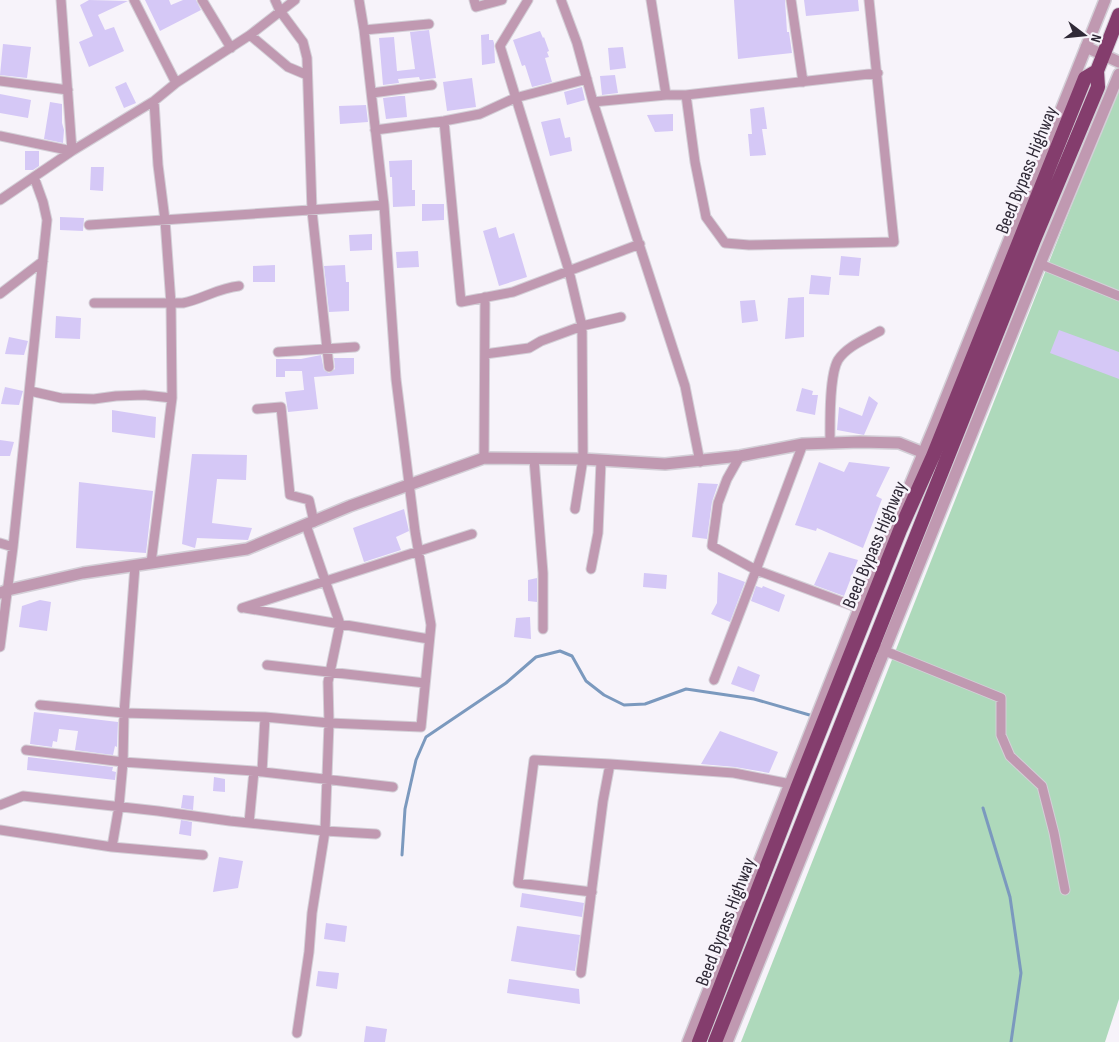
<svg xmlns="http://www.w3.org/2000/svg" width="1119" height="1042" font-family="'Sofia Sans Condensed',sans-serif">
  <style>
    .green { fill: #aed9bb }
    .lines { fill: none; stroke-linecap: round; stroke-linejoin: round }
    .stream { stroke: #7b99be; stroke-width: 3 }
    .building { fill: #d5c8f6 }
    .minor-casing { stroke: #d3cfd7; stroke-width: 11 }
    .tertiary-casing { stroke: #d3cfd7; stroke-width: 14 }
    .trunk-casing { stroke: #d3cfd7; stroke-width: 16 }
    .minor { stroke: #c099b1; stroke-width: 9 }
    .tertiary { stroke: #c099b1; stroke-width: 11 }
    .trunk { stroke: #843d6d; stroke-width: 14 }
    .labels { text-anchor: middle; dominant-baseline: central; stroke-width: 5; stroke-linejoin: round; paint-order: stroke }
    .street-label { font-size: 19px; fill: #2f2936; stroke: #f7f3fa }
  </style>
  <rect width="100%" height="100%" fill="#f7f3fa"/>
  <path class="green" d="M1119 85V999L1105 1042H741Z"/>
  <g class="lines">
    <path class="stream" d="M983 808 1010 897 1021 973 1011 1042
      M402 855 405 809 416 760 426 737 506 683 536 657 560 651 572 656 586 681 604 695 624 705 645 704 686 689 754 699 813 716"/>
  </g>
  <path class="building" d="M89 0 128 1 98 15 105 30 114 27 124 51 89 67 79 42 93 36 80 5Z
    M145 0H169L171 5 183 0H196L201 10 160 31Z
    M734 0H785L787 32H789L792 53 738 59Z
    M804 0H858L859 11 806 16Z
    M429 30 436 78 420 80 419 77 398 79 399 83 383 85 379 38 394 37 397 71 415 69 410 32Z
    M540 31 543 38 544 37 549 51 547 52 549 57 545 58 552 82 532 87 525 65 522 66 513 40Z
    M489 34V40H493L494 43 495 63 482 65 481 35Z
    M3 44 31 47 27 78 0 75Z
    M623 47 626 68 610 70 608 48Z
    M615 75 618 93 602 95 600 76Z
    M472 78 476 107 447 111 443 82Z
    M126 82 136 103 124 108 115 87Z
    M582 87 585 100 567 105 564 92Z
    M0 94 31 100 28 118 0 113Z
    M400 96H405L407 117 386 119 383 98Z
    M50 102 62 104V123L64 130 63 143 44 139Z
    M366 105 368 122 340 124 339 106Z
    M764 107 767 129H762L766 155 750 156 748 134H752L750 109Z
    M673 114V131L655 132 647 115Z
    M560 118 565 138 570 137 572 151 550 156 541 122Z
    M25 151H39V166L33 170H25Z
    M412 160V190H415V206L393 207 392 177H390L389 161Z
    M91 167H104L103 191 90 190Z
    M422 204H444V220L422 221Z
    M60 217 84 218 83 231 60 230Z
    M496 227 499 238 514 233 527 277 499 286 483 231Z
    M372 234V250L350 251 349 235Z
    M418 251 419 267 397 268 396 252Z
    M841 256 861 258 859 276 839 275Z
    M275 265V282H253V266Z
    M345 265 346 282H349V311L329 312 324 266Z
    M811 275 831 277 829 295 809 294Z
    M804 297V337L785 339 788 298Z
    M755 300 758 321 742 323 740 301Z
    M56 316 81 318 80 339 55 338Z
    M1059 330 1119 352V379L1050 353Z
    M9 337 28 341 24 355 5 354Z
    M321 355 324 370 329 373 335 369 334 358H354V374L314 377 318 409 288 412 285 392 304 390 302 371H285V377H276V359H301Z
    M5 387 23 391 19 405 1 404Z
    M802 388 813 391 812 395H818L815 415 796 411Z
    M869 396 878 403 864 435 837 430 839 407 862 416Z
    M112 410 156 417 155 438 112 432Z
    M0 440 14 442 10 456H0Z
    M192 454 247 455 246 480 217 479 212 523 252 528 248 540 197 538 195 548 182 544Z
    M819 462 844 472 849 462 890 467 876 496 882 499 863 548 817 528 816 531 795 525Z
    M79 482 153 491 146 553 76 548Z
    M698 483 718 484 712 502 707 539 692 537Z
    M404 509 409 531 396 537 401 550 364 562 353 528Z
    M829 552 858 560 844 596 814 585Z
    M718 572 745 582 730 622 711 614 717 603Z
    M644 573 667 575 666 589 643 587Z
    M537 578V602L528 601V580Z
    M756 586 762 588 763 586 785 595 779 612 751 601Z
    M40 600 51 602 47 631 19 627 22 606Z
    M530 617 531 639 514 637 516 618Z
    M738 666 760 675 754 692 731 684Z
    M34 712 118 722 117 747 115 746 113 755 75 750 78 731 59 729 57 742 53 741 52 747 30 744Z
    M720 731 778 752 769 773 735 767 701 764Z
    M28 757 113 767 112 771 116 772 115 780 27 770Z
    M214 777 225 779V792L213 791Z
    M183 795 194 796 193 810 181 808Z
    M181 820 192 822 191 836 179 834Z
    M219 857 243 861 238 888 213 892Z
    M522 893 584 903 582 917 520 907Z
    M326 923 347 926 345 942 324 939Z
    M517 926 580 935 575 971 511 961Z
    M318 971 339 973 337 989 316 986Z
    M509 979 579 989 580 1004 507 993Z
    M366 1026 387 1029 385 1042H364Z"/>
  <g class="lines">
    <defs>
      <path id="minor" d="M134 0 176 83
        M202 0 231 48
        M275 0 280 11 303 42 307 58 312 211 329 367
        M474 0 476 7 502 0
        M528 0 500 46 569 271 582 326 583 459 575 509
        M561 0 577 43 593 102 685 386 700 462
        M651 0 666 95
        M791 0 803 82
        M869 0 894 242 749 245 725 243 706 217 695 162 686 95 878 73
        M364 30 429 24
        M250 35 288 67 307 75
        M0 81 68 90
        M372 93 432 85
        M593 102 666 95H686
        M444 121 461 302 513 292 640 244
        M375 130 444 121 480 114 515 98 587 79
        M0 136 72 151 61 0
        M0 200 72 151 154 101 176 83 250 35 295 0
        M89 225 384 205
        M1040 264 1119 296
        M0 294 43 261
        M94 303H183C203 299 218 288 239 286
        M278 352 355 347
        M485 354 529 348 541 341 582 326 621 317
        M30 391 61 398 94 399 116 396 144 395 172 398
        M257 409 281 407 290 495 309 500 314 522
        M830 442C830 422 829 376 838 360 847 346 866 339 880 331
        M803 444 756 570 864 610
        M484 458 485 297
        M534 459 543 573V629
        M0 543 13 547
        M151 563 172 398 171 304 165 220 158 165 154 101
        M591 569 598 533 601 461
        M242 608 472 534
        M245 608 429 639
        M0 647 13 547 47 220 43 202 34 177
        M880 649 1001 698V735L1010 756 1042 786 1054 833 1065 890
        M267 665 425 683
        M714 680 756 570 712 546 718 503 727 479 740 456
        M40 705 124 713 265 717 329 723 421 727 431 625 415 531 396 379 384 205 364 30 359 0
        M26 750 123 762 254 771 393 787
        M262 772 265 717
        M0 805 23 796 158 811 230 821 325 831 376 834
        M249 823 254 771
        M0 830 112 847 119 806 123 762 124 713 135 566
        M112 847 203 855
        M592 892 518 883 534 760 610 764
        M581 973 603 801 610 764 734 773 796 785
        M297 1033 309 952 312 913 325 831 329 723 328 682 340 624 306 525"/>
      <path id="tertiary" d="M1086 47 1119 62
        M0 593 8 590 83 573 247 549 350 506 484 458 583 459 665 464 740 456 803 444 860 442 899 443 929 455
        M688 1042 870 581 937 420 1105 0
        M727 1042 1040 264 1119 74"/>
      <path id="trunk" d="M699 1042 798 786 900 530 933 456 1085 78 1097 71
        M715 1042 1034 240 1098 87 1097 71 1119 15"/>
    </defs>
    <use href="#minor" class="minor-casing"/>
    <use href="#tertiary" class="tertiary-casing"/>
    <use href="#trunk" class="trunk-casing"/>
    <use href="#minor" class="minor"/>
    <use href="#tertiary" class="tertiary"/>
    <use href="#trunk" class="trunk"/>
  </g>
  <g class="labels">
    <g class="street-label">
      <text transform="translate(1027 170) rotate(-68)">Beed Bypass Highway</text>
      <text transform="translate(875 545) rotate(-67)">Beed Bypass Highway</text>
      <text transform="translate(726 922) rotate(-69)">Beed Bypass Highway</text>
    </g>
  </g>
  <g transform="translate(1084 35) rotate(106)" stroke="#f7f3fa" stroke-width="4" paint-order="stroke">
  <path d="M0-4L9 19L0 12L-9 19Z" fill="#2f2936"/>
  <text y="-8" font-size="14" font-weight="bold" text-anchor="middle" fill="#2f2936">N</text>
  </g>
</svg>
